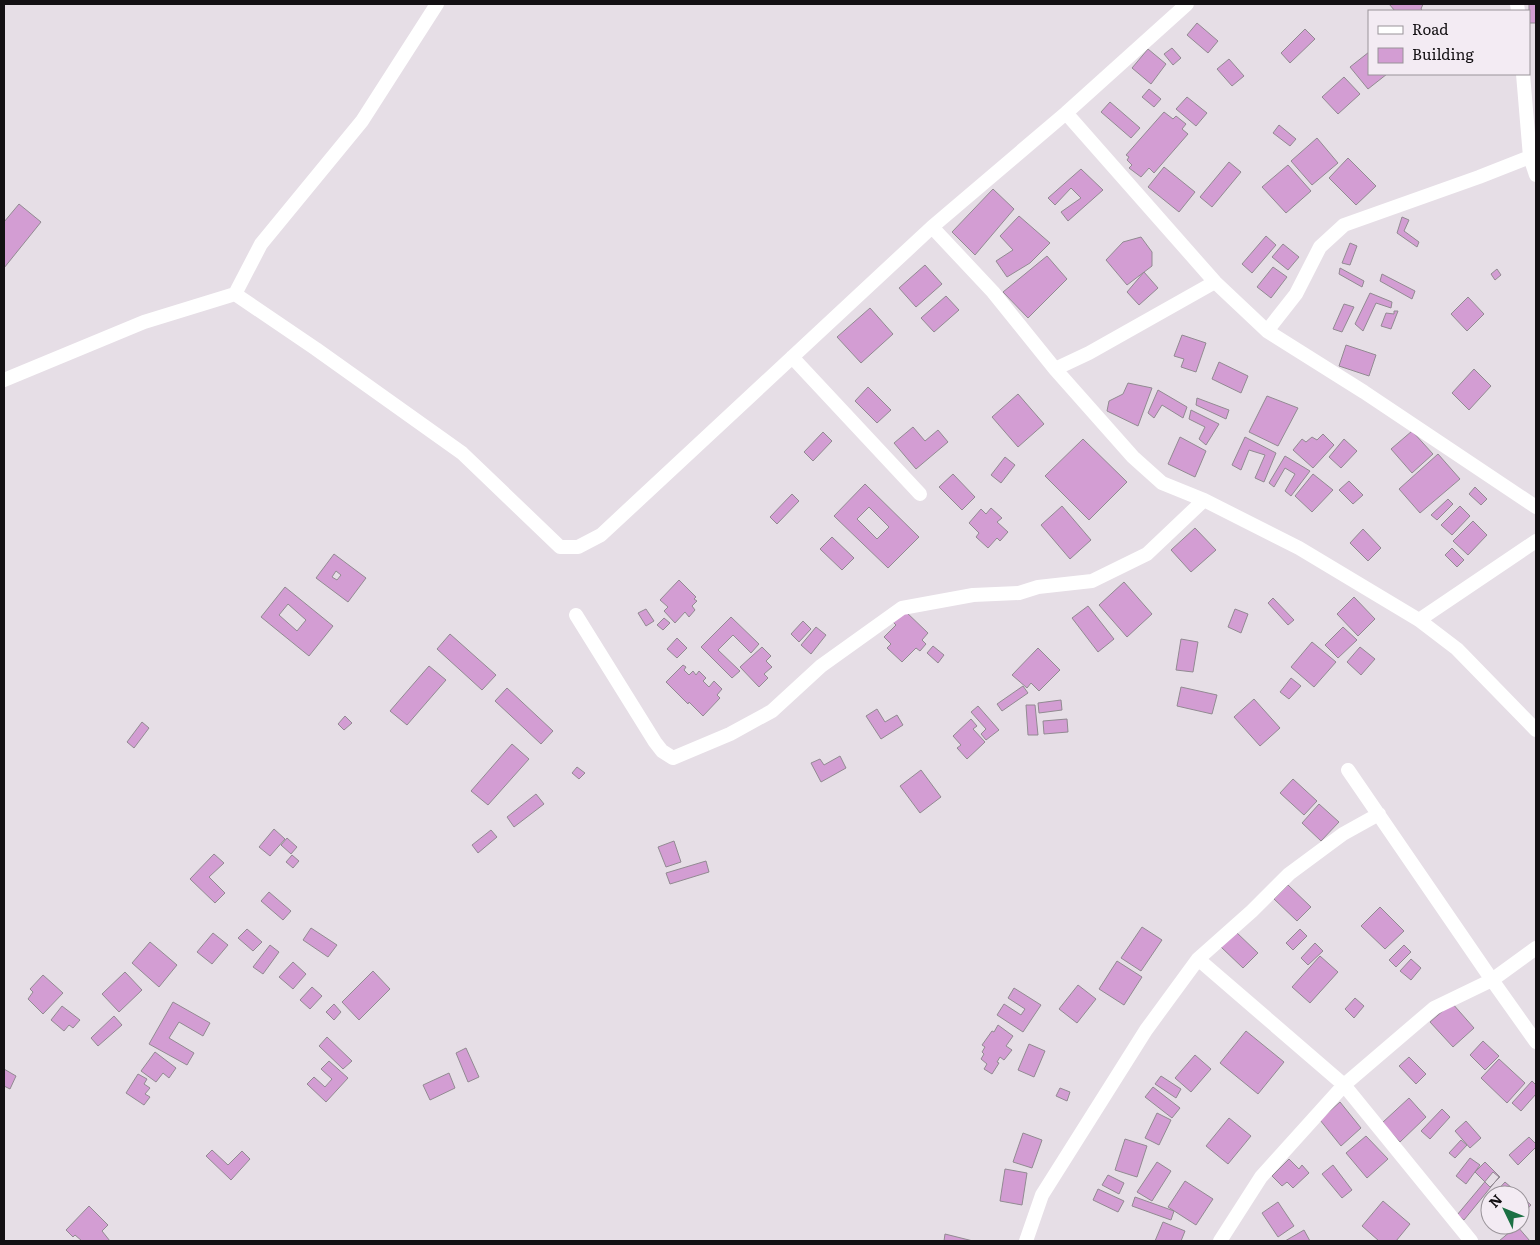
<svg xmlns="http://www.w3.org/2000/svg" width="1540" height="1245" font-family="Literata,serif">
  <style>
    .building { fill: #d39dd3; stroke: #928a92; fill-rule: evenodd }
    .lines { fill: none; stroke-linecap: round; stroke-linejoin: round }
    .street { stroke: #fff; stroke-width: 14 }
  </style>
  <rect width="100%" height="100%" fill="#e6dee6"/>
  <path class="building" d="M1389 4H1423L1421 9 1423 11H1395Z
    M1529 4H1536V23H1529Z
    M1197 23 1218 41 1208 53 1187 35Z
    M1305 29 1315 39 1290 63 1281 53Z
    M1172 48 1181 58 1173 65 1164 54Z
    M1148 49 1166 64 1151 84 1132 68Z
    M1369 52V74H1387L1368 89 1350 67Z
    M1229 59 1244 76 1232 86 1217 69Z
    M1344 77 1360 94 1338 114 1322 97Z
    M1149 89 1161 99 1154 107 1142 97Z
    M1187 97 1207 113 1196 126 1176 109Z
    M1110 102 1140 128 1131 138 1101 112Z
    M1164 112 1173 119 1176 116 1186 124 1182 129 1188 134 1154 173 1149 168 1141 177 1129 168 1132 165 1127 160 1129 157 1126 155Z
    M1279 125 1296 139 1290 146 1273 133Z
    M1317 138 1338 163 1312 185 1291 161Z
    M1348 158 1376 186 1356 205 1329 178Z
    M1229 162 1241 172 1212 207 1200 197Z
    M1288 165 1311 191 1286 213 1262 187Z
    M1164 167 1195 192 1179 212 1148 187Z
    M1081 169 1103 190 1068 221 1061 212 1081 198 1071 188 1055 205 1048 198Z
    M993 189 1014 209 975 255 952 232Z
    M19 204 41 222 4 268V222Z
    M1019 216 1050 243 1030 263 1007 277 996 261 1013 250 1000 236Z
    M1402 217 1409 220 1404 231 1419 242 1417 247 1397 233Z
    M1266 236 1276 245 1252 273 1242 264Z
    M1141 237 1152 252V266L1127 285 1106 260 1123 242Z
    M1350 243 1357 246 1350 265 1342 263Z
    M1283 244 1299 257 1288 270 1272 257Z
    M1047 256 1067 279 1028 318 1003 292Z
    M925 265 942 284 916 307 899 288Z
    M1273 267 1287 277 1271 298 1257 287Z
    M1340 268 1364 281 1362 287 1339 274Z
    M1497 269 1501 275 1495 280 1491 274Z
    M1144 272 1158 288 1139 305 1127 292Z
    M1382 274 1415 291 1412 299 1380 281Z
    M1370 293 1392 302 1391 308 1376 303 1363 331 1355 324Z
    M946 296 959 310 934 332 921 318Z
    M1468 297 1484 314 1467 331 1451 314Z
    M1344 304 1354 307 1342 332 1333 329Z
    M870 308 893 334 861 363 837 337Z
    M1394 311H1398L1391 329 1381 326 1386 313 1394 314Z
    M1182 335 1206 343 1196 372 1181 367 1184 359 1174 356Z
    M1346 345 1376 355 1369 376 1339 366Z
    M1219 362 1248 376 1241 393 1212 379Z
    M1474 369 1491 386 1469 410 1452 393Z
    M1128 383 1152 388 1138 426 1107 411 1109 401 1123 394Z
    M868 387 891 410 877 423 855 401Z
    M1158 390 1187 407 1183 418 1162 405 1154 418 1148 413Z
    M1018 394 1044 424 1018 447 992 417Z
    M1267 396 1298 408 1278 446 1249 432Z
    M1197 398 1229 410 1226 419 1196 405Z
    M1191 410 1219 424 1206 445 1199 439 1205 427 1189 419Z
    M913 427 925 441 938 430 948 442 916 469 894 443Z
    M1412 431 1433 454 1412 473 1391 449Z
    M823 432 832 441 813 461 804 452Z
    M1323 434 1334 445 1313 468 1293 450 1302 439 1306 442 1312 437 1317 440Z
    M1180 437 1206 451 1195 477 1168 464Z
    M1245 437 1276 453 1264 482 1255 478 1265 455 1249 450 1241 470 1232 465Z
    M1083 439 1127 482 1089 520 1045 476Z
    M1344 439 1357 451 1341 468 1329 457Z
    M1438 454 1460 479 1420 513 1399 489Z
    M1285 456 1310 471 1291 496 1285 491 1295 474 1285 468 1274 487 1269 483Z
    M1005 457 1015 465 1001 483 991 475Z
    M953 474 975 497 962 510 939 487Z
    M1313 474 1333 490 1312 512 1295 496Z
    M1349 481 1363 495 1353 504 1339 490Z
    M865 484 919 537 888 568 834 516ZM869 507 889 527 877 539 857 519Z
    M1475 487 1487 499 1481 505 1469 494Z
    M792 494 799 501 777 524 770 517Z
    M1448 499 1453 504 1437 520 1431 515Z
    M1062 506 1091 540 1070 559 1041 525Z
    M1460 506 1470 516 1452 535 1441 525Z
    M991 508 1002 518 997 522 1008 532 1000 541 997 538 988 548 976 537 979 533 969 523 981 509 986 514Z
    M1473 521 1487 535 1468 555 1453 541Z
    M1195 528 1216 550 1191 572 1171 550Z
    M1363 529 1381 548 1368 561 1350 543Z
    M832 537 854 558 842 570 820 549Z
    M1452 548 1464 560 1457 567 1445 555Z
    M334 554 366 578 348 602 316 578ZM336 571 341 575 337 580 332 577Z
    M679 580 696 597 694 599 697 601 692 606 695 610 689 617 685 612 675 623 664 611 668 607 660 600Z
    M1124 582 1152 614 1127 637 1099 605Z
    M285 587 333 626 309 656 261 617ZM288 604 306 620 297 631 279 615Z
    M1354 597 1375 619 1358 636 1337 614Z
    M1273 598 1294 620 1288 625 1268 603Z
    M1088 606 1114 639 1098 652 1072 618Z
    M646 609 654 621 646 626 638 613Z
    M1235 609 1248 614 1241 633 1228 627Z
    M904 610 928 633 922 640 926 644 920 651 916 648 902 662 887 648 891 644 884 637 896 625 893 622Z
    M731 617 759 644 751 653 733 635 718 650 740 671 732 678 701 647Z
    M664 618 670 623 663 630 657 625Z
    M803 621 811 629 799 642 791 634Z
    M816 627 826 635 811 654 801 645Z
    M1343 627 1357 640 1338 658 1325 645Z
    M450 634 496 675 482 690 437 649Z
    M677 638 687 648 677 658 667 649Z
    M1181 639 1198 642 1193 672 1176 670Z
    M1312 642 1336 662 1314 687 1291 667Z
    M933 646 944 655 938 663 927 653Z
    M762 647 771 656 766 661 772 667 764 674 768 678 759 687 740 667Z
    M1360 647 1375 659 1361 675 1347 662Z
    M1038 648 1060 670 1039 691 1031 683 1027 688 1012 675Z
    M683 665 686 667 684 670 689 675 693 671 696 675 699 671 706 678 703 681 709 687 714 681 722 689 717 695 720 698 703 716 689 702 688 704 666 682Z
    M429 666 446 680 407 725 390 711Z
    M1291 678 1301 686 1289 699 1280 692Z
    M1023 686 1028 693 1002 711 997 704Z
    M1181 687 1217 695 1212 714 1177 706Z
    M507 688 553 731 541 744 495 701Z
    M1254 699 1280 728 1260 746 1234 717Z
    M1061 700 1062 710 1039 713 1038 703Z
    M1026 705H1035L1038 735H1028Z
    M978 706 999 730 986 740 981 734 986 729 971 712Z
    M877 709 885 722 897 715 903 725 881 739 866 716Z
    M345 716 352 723 344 730 338 724Z
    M971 719 977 726 973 729 985 742 967 759 957 748 961 745 953 736Z
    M1067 719 1068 732 1044 734 1043 721Z
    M142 722 149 728 134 748 127 742Z
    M512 744 529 759 488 805 471 791Z
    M840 756 846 768 821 782 811 763 820 759 824 765Z
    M577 767 585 773 579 779 572 773Z
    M921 770 941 797 920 813 900 786Z
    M1293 779 1317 801 1304 815 1280 793Z
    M536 794 544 804 514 827 507 817Z
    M1319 804 1339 822 1321 841 1302 823Z
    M274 829 285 839 270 856 259 847Z
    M491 830 497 837 478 853 472 845Z
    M287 838 297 847 291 854 281 845Z
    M674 841 681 862 666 867 658 847Z
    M214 854 224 863 209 877 225 893 215 903 190 879Z
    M292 855 299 861 293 868 286 862Z
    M706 861 709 872 670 884 666 873Z
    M1288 885 1311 907 1297 921 1274 899Z
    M269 892 291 911 283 920 261 901Z
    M1380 907 1404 931 1385 949 1361 926Z
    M1142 927 1162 940 1141 971 1121 958Z
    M311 928 337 945 328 957 303 940Z
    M247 929 262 942 253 951 238 938Z
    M1300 929 1307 936 1293 950 1286 943Z
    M1236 932 1258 953 1243 968 1221 947Z
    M213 933 228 945 212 964 197 952Z
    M150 942 177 965 159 987 132 963Z
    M1315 943 1323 951 1308 965 1301 958Z
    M270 945 279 952 263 974 253 967Z
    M1404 945 1411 952 1396 967 1389 960Z
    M1320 956 1338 972 1310 1003 1292 987Z
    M1411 959 1421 968 1411 980 1400 971Z
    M1117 961 1142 977 1124 1005 1099 989Z
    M293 962 306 974 293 989 279 977Z
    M373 971 390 989 359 1020 342 1002Z
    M125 972 142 990 119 1012 102 994Z
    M43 975 63 993 43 1014 28 999 33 992 30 989Z
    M1078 985 1096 999 1077 1023 1059 1009Z
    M312 987 322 996 310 1009 300 1000Z
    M1014 988 1041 1005 1023 1032 997 1015 1004 1004 1021 1015 1025 1009 1008 998Z
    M1355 998 1364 1006 1354 1018 1345 1009Z
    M173 1002 210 1023 203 1036 179 1022 169 1038 194 1053 187 1065 149 1044Z
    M1452 1003 1474 1028 1453 1047 1430 1022Z
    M334 1004 341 1012 334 1020 326 1012Z
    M62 1006 80 1020 73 1028 69 1025 64 1031 51 1020Z
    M114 1016 122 1025 98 1046 91 1038Z
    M998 1025 1013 1036 1006 1046 1012 1050 1004 1060 1000 1057 997 1062 999 1063 992 1074 984 1069 987 1064 981 1059 984 1054 982 1052 985 1047 982 1045 992 1031 994 1032Z
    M1246 1031 1284 1062 1258 1094 1220 1063Z
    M327 1037 352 1061 343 1069 319 1046Z
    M1483 1041 1499 1056 1485 1070 1470 1055Z
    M1029 1044 1045 1051 1034 1077 1018 1070Z
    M466 1048 479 1077 468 1082 456 1053Z
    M155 1052 176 1068 169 1078 163 1073 156 1082 141 1071Z
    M1195 1055 1211 1069 1191 1092 1175 1078Z
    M1409 1057 1426 1074 1416 1084 1399 1066Z
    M1499 1059 1525 1083 1507 1103 1481 1078Z
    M329 1061 348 1078 326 1102 307 1084 314 1077 325 1087 332 1079 321 1069Z
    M4 1069 16 1076 10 1089 4 1086Z
    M449 1073 455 1088 430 1100 423 1085Z
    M138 1074 147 1079 144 1084 150 1088 145 1094 150 1097 144 1105 126 1093Z
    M1161 1076 1181 1089 1176 1098 1155 1084Z
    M1532 1081 1536 1085V1094L1521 1111 1512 1103Z
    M1153 1087 1180 1108 1172 1118 1145 1097Z
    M1060 1088 1070 1092 1067 1101 1056 1096Z
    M1409 1098 1426 1117 1400 1142 1382 1123Z
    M1340 1102 1361 1128 1341 1146 1320 1120Z
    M1442 1109 1450 1117 1430 1139 1421 1131Z
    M1157 1113 1171 1120 1159 1145 1145 1138Z
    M1229 1118 1251 1136 1228 1164 1206 1146Z
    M1466 1121 1481 1138 1470 1148 1455 1131Z
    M1023 1133 1042 1140 1032 1168 1013 1162Z
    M1366 1136 1388 1159 1367 1178 1346 1153Z
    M1529 1137 1536 1144V1147L1518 1165 1509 1155Z
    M1125 1139 1147 1146 1137 1177 1115 1170Z
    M1461 1140 1467 1145 1455 1158 1449 1153Z
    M212 1150 228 1165 242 1151 250 1159 231 1180 206 1156Z
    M1470 1158 1480 1165 1466 1184 1456 1176Z
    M1289 1159 1299 1169 1302 1165 1309 1173 1293 1188 1287 1182 1282 1186 1272 1176Z
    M1157 1162 1171 1171 1152 1201 1137 1192Z
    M1485 1162 1500 1177 1490 1187 1475 1172Z
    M1333 1165 1352 1190 1342 1198 1322 1174Z
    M1005 1169 1027 1173 1022 1205 1000 1201Z
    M1493 1172 1499 1177 1464 1220 1457 1215Z
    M1108 1175 1124 1183 1119 1194 1102 1185Z
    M1185 1181 1213 1199 1196 1225 1168 1207Z
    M1505 1182 1520 1195H1493Z
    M1098 1189 1124 1201 1118 1212 1093 1200Z
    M1520 1195 1531 1205 1520 1217Z
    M1135 1197 1174 1211 1171 1220 1132 1206Z
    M1490 1198V1212L1483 1206Z
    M1383 1201 1410 1224 1396 1241H1379L1362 1226Z
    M1278 1202 1294 1226 1278 1237 1262 1213Z
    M89 1206 108 1225 102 1231 110 1241H82L75 1235 73 1237 66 1230Z
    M1163 1222 1185 1231 1181 1241H1155Z
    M1517 1226 1530 1241H1499Z
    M1304 1230 1310 1241H1285Z
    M945 1234 973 1241H944Z"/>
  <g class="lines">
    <path class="street" d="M1517 4 1518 11
      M1523 74 1530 157 1536 175
      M1066 113 1215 282 1267 331 1364 392 1536 507
      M932 227 993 292 1055 369 1089 353 1215 282
      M235 294 316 349 462 453 560 547H578L601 535 932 227 1066 113 1187 4
      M1267 331 1296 294 1320 247 1344 225 1479 177 1530 157
      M792 357 920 494
      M1055 369 1133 457 1162 483 1204 500 1299 548 1419 620 1457 649 1536 730
      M4 380 144 322 235 294 261 244 362 121 437 4
      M576 615 655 742 662 751 673 758 730 734 772 711 821 666 902 608 973 595 1019 593 1038 587 1092 581 1147 554 1204 500
      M1419 620 1536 541
      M1348 770 1492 980 1536 1042
      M1198 959 1344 1085 1471 1241
      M1026 1241 1042 1195 1146 1030 1198 959 1252 911 1289 874 1343 834 1379 814
      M1220 1241 1261 1177 1344 1085 1434 1008 1492 980 1536 948"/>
  </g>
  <rect width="1540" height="1245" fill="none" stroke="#131013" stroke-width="10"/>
  <rect x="1368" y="10" width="162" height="65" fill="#f3ebf3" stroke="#999399"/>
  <rect x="1378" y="26" width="25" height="8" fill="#ffffff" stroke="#999399"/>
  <text x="1412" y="35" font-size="15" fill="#131013">Road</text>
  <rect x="1378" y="48" width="25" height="15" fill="#d39dd3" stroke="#999399"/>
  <text x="1412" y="60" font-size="15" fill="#131013">Building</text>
  <g transform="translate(1505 1210) rotate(313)"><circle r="24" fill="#f3ebf3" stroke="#999399"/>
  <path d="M0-4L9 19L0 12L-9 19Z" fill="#1b7043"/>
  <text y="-8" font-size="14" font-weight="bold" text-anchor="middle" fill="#131013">N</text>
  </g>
</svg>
